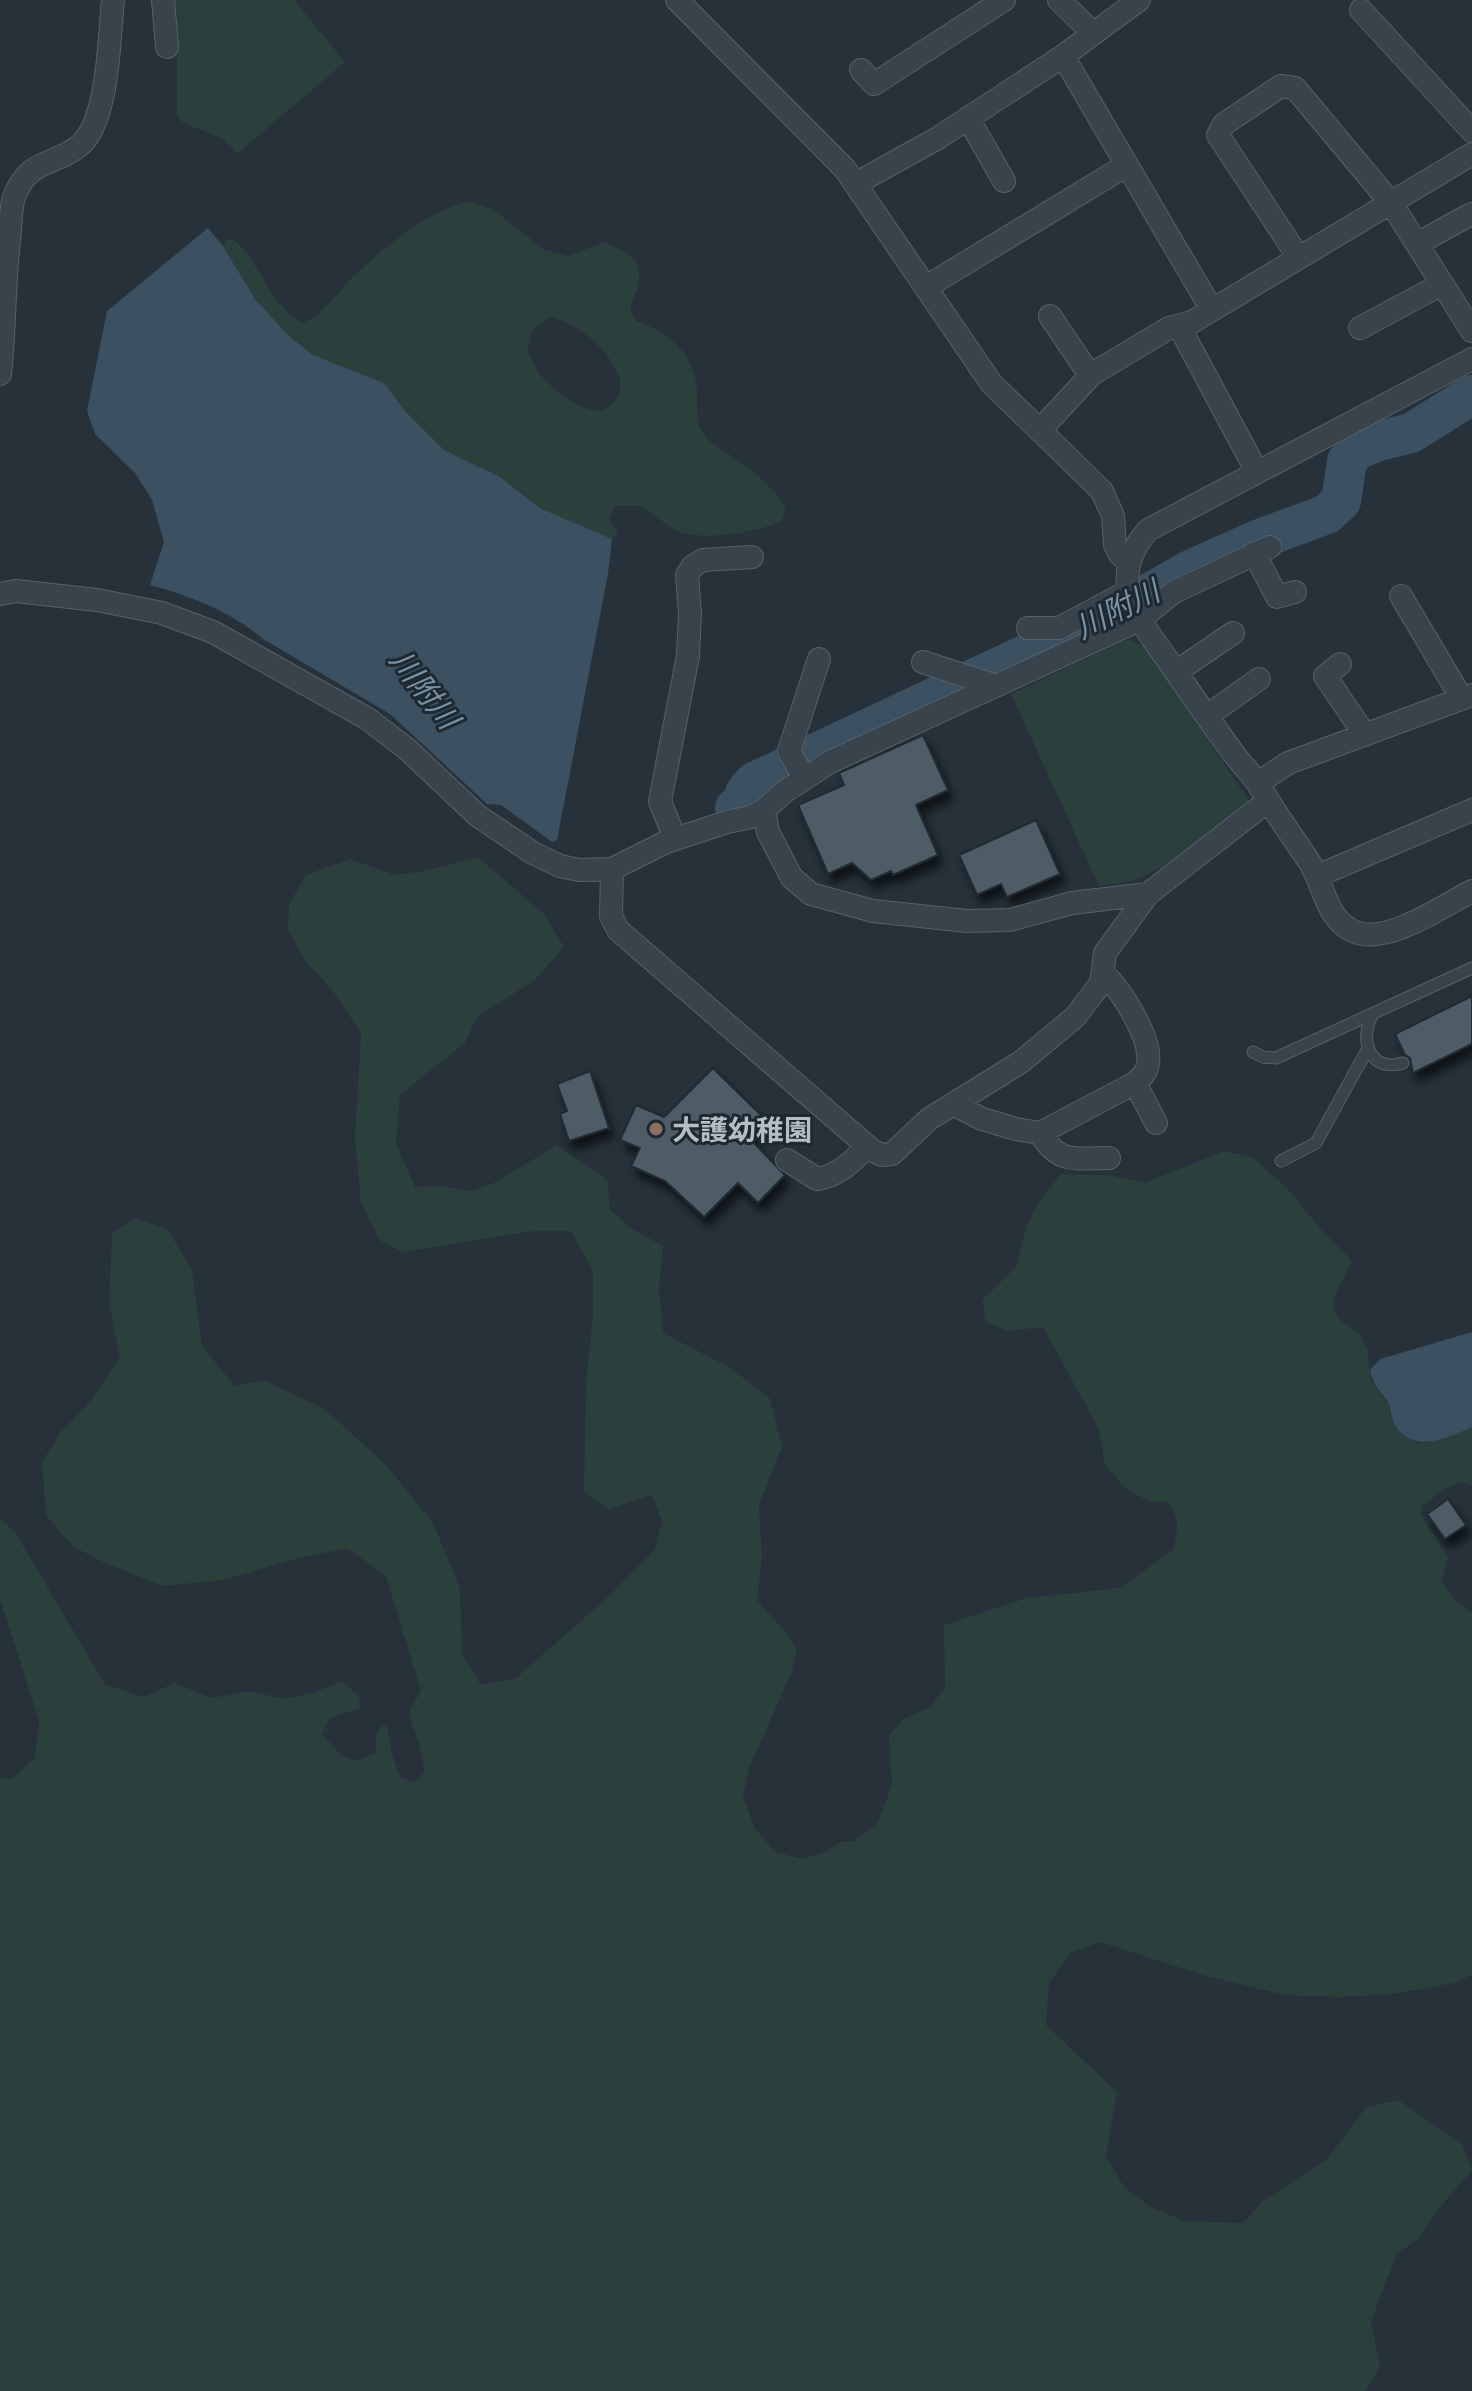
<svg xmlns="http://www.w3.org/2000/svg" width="1472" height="2391" font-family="Quicksand,'Noto Sans JP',sans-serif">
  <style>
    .green { fill: #2b3f3d; fill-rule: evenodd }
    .water { fill: #3b5060 }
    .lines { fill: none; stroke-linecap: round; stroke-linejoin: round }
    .river { stroke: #3b5060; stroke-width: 40 }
    .building { fill: #4e5c65; stroke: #202a32; stroke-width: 2; filter: url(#shadow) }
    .lane-casing { stroke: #576169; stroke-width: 13 }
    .street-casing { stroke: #576169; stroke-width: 24 }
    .lane { stroke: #39434b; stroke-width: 11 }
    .street { stroke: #39434b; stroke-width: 22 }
    .education-dot { fill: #8d6e63; stroke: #1e2830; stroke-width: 3 }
    .labels { text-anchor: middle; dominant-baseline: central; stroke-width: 6; stroke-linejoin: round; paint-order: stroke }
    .poi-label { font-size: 28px; font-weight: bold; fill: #b5bec6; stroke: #1e2830; text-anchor: start }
    .water-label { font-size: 30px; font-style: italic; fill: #7893a7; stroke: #1e2830 }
  </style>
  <defs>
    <filter id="shadow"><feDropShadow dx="5" dy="9" stdDeviation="4" flood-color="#0009"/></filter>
  </defs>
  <rect width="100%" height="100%" fill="#26313a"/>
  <path class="green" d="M159 0H294L345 62 237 154 223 139 181 122 177 113V50Z
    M470 202 493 209 544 250 568 256 604 242C647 260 644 269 630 309L636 321C670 332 693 353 697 390 698 401 696 417 700 427 706 443 724 450 737 460 755 472 774 489 786 507L782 521C759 532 703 542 678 531 665 525 654 515 643 506H614L609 520 618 531 612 539 540 508 500 477 444 450 405 411 384 383 313 355 289 336 255 299 223 246 226 240 232 239C259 257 267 304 303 323 323 314 333 298 348 282 376 254 431 206 470 202ZM550 317C577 323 608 348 618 375 621 380 620 388 620 394 616 399 612 405 607 408 588 419 549 387 538 372 534 365 531 357 527 350L532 331Z
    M1131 640 1144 646 1150 652 1249 801C1215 827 1176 865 1136 879 1125 884 1111 884 1099 886L1011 694 1123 641Z
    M478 857 545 915 564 947 535 980 477 1017 465 1043 400 1095 396 1144 415 1187 445 1186 470 1191 494 1183 557 1145 607 1180 610 1209 629 1227 663 1246 659 1290 663 1333 731 1368 770 1399 782 1446 759 1505 762 1557 757 1600 788 1635 797 1650 792 1672 750 1766 743 1796 755 1829 776 1852 802 1859 826 1852 840 1842 854 1841 877 1824 892 1785 889 1736 903 1719 929 1708 945 1688 944 1625 1027 1598 1120 1588 1173 1550C1178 1530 1180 1519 1168 1501L1153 1502 1134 1494 1124 1487 1105 1464 1098 1428 1043 1327 1007 1331 986 1322 982 1300 1017 1266 1026 1227 1039 1201 1061 1174 1109 1175 1144 1183 1224 1151 1252 1157 1288 1189 1318 1226 1352 1261 1333 1300 1334 1311 1340 1320 1360 1334 1367 1348 1371 1380 1388 1404 1394 1425 1418 1443 1430 1442 1472 1427V1485C1455 1476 1436 1497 1422 1506L1421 1515 1448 1556 1442 1581 1454 1600 1472 1613V1975L1454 1983 1392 1994 1340 1997 1285 1995 1206 1976 1100 1942 1071 1953 1049 1983 1046 2025 1117 2092 1106 2156 1124 2187 1151 2207 1184 2221 1243 2223 1263 2201 1327 2159 1366 2107 1398 2100 1462 2144 1472 2170 1438 2210 1418 2239 1397 2254 1371 2321 1380 2366 1366 2391H0V1778L11 1779 35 1758 39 1721 0 1599V1519L15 1532 105 1684 143 1697 175 1683 212 1698 251 1691 282 1699 312 1693 342 1681 359 1696 360 1708 330 1718 322 1734 341 1755 356 1761 376 1753V1736L382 1725 387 1726 392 1754 400 1777 414 1782 424 1772C424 1750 413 1732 409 1711L421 1691 386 1576 347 1548 296 1559 223 1580 163 1586 105 1563 74 1547 46 1516 42 1462 60 1433 92 1399 120 1357 109 1304 112 1233 136 1218 168 1230 192 1270 202 1346 235 1386 264 1380 325 1409 387 1466 433 1523 460 1588 462 1654 481 1685 516 1678 608 1597 655 1549 662 1521 652 1495 609 1509 584 1492 586 1380 593 1318V1271L571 1231H534L403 1252 380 1241 361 1203 355 1138 361 1033 332 990 304 959 288 930 289 904 306 875 350 859 395 875 423 871Z"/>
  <path class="water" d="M208 228 223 246 255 299 289 336 313 355 384 383 405 411 444 450 500 477 540 508 612 539 608 574 557 840 552 842 501 805 487 804 390 714 263 639C232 612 190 596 150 585L164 542 152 500 135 473 95 434 87 411 107 311Z
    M1472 1332V1427C1447 1438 1417 1454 1396 1427 1391 1420 1392 1411 1388 1403 1381 1391 1372 1385 1370 1370L1380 1359Z"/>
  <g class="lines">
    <path class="river" d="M735 808 742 805 745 793 754 782 1116 612 1192 569 1257 540 1327 514 1341 501 1347 461 1358 449 1379 441 1411 433 1472 395"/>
  </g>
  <path class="building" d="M923 735 948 790 916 805 938 855 893 875 891 871 871 880 852 863 828 874 798 805 844 785 839 773Z
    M1036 820 1060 874 1007 897 1001 884 977 895 959 855Z
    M1472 996V1044L1413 1073 1410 1058 1405 1055 1395 1034Z
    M713 1068 767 1121 749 1138 785 1175 758 1203 738 1183 704 1217 665 1181 631 1166 640 1148 620 1140 636 1105 664 1117Z
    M590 1071 609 1128 569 1141 560 1114 567 1111 557 1084Z
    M1448 1499 1466 1525 1445 1539 1427 1514Z"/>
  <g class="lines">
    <defs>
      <path id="lane" d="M1373 1014C1358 1040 1370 1073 1403 1063
        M1253 1052 1263 1057 1276 1058 1472 968
        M1281 1161 1316 1143 1368 1048"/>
      <path id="street" d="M163 0 167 47
        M677 0 845 169 991 383 1102 491 1113 516 1115 545 1120 555 1130 561
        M1059 0 1093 33
        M1361 10 1472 131
        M1063 56 1212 310
        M861 70 874 84 1004 0
        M968 118 1004 181
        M855 184 938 138 1063 56 1139 0
        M1417 244 1471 214
        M1299 258 1218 135 1224 124 1281 86 1295 88 1391 203 1472 331
        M926 287 1127 165
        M1050 316 1083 365 1092 374
        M1179 326 1257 472
        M1360 328 1442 284
        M1472 359 1148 530C1131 549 1123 572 1130 597 1138 621 1153 639 1167 659 1190 692 1213 726 1237 758 1245 768 1254 777 1260 787 1275 813 1293 837 1310 863 1325 887 1326 920 1355 932 1387 945 1443 906 1472 891
        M0 374C5 329 4 284 9 240 11 226 10 210 14 197 29 158 52 167 79 146 109 122 109 37 113 0
        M1040 430 1092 374 1169 328 1192 322 1472 154
        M1254 553 1277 597 1295 592
        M0 594 16 591 97 600 162 613 213 632 368 719 407 749 478 816 533 853 560 866 579 870 612 869 666 842 727 822 751 817 764 810 784 792 830 762 1139 620 1174 592 1270 547
        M1401 596 1462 699
        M1028 628H1059L1129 591
        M923 662 996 686
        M1340 664 1325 676 1365 735
        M1176 672 1233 633
        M1207 716 1259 679
        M804 778 789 751 819 659
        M1258 783 1288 763 1472 695
        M764 810 768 832 792 878 811 894 873 911 967 921 1010 920 1072 903 1148 894
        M675 839 660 801 688 656 690 614 687 575 693 566 703 560 752 557
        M612 869 611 916 618 930 873 1151 882 1155 892 1154 929 1119 1021 1062 1075 1017 1101 983 1105 953 1148 894 1268 801
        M1317 876 1472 810
        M1135 1083 1156 1123
        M953 1104 982 1119 1016 1129 1040 1133 1135 1083C1142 1077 1147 1072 1148 1063 1152 1038 1121 990 1104 974
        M1040 1133C1059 1165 1076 1158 1109 1158
        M787 1160 817 1179C838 1176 854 1161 867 1146"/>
    </defs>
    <use href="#lane" class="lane-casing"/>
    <use href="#street" class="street-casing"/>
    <use href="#lane" class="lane"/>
    <use href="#street" class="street"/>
  </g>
  <circle class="education-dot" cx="656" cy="1129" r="8"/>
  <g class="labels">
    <g class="poi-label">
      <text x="672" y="1129">大護幼稚園</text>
    </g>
    <g class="water-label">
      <text transform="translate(1117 609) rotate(-27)">川附川</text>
      <text transform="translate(425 689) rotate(52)">川附川</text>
    </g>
  </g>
</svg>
